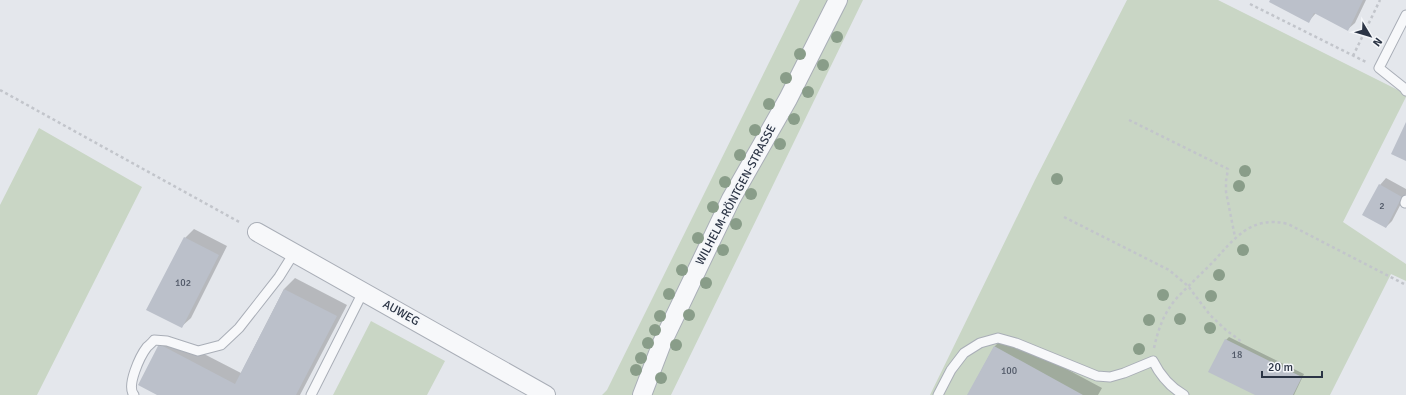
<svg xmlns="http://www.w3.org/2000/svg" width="1406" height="395" font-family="Signika,sans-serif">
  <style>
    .green { fill: #c9d6c5 }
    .shadow { fill: #0003 }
    .building { fill: #bbc0ca }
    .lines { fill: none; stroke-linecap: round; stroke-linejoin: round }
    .lane-casing { stroke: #a9aeb7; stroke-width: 11 }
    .street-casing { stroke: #a9aeb7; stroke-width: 20 }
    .path { stroke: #c2c5cb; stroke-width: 2.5; stroke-dasharray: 3 3; stroke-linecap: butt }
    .lane { stroke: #f7f8fa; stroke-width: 9 }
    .street { stroke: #f7f8fa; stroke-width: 18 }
    .tree { fill: #899d89 }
    .labels { text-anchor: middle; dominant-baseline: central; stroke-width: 4; stroke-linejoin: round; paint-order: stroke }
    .number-label { font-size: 10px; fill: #4f5766 }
    .street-label { font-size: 12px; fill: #2b3445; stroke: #f4f6f9 }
  </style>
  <rect width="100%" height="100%" fill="#e4e7ec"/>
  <path class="green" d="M800 0H829L805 49 736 172 692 259 651 349 632 395H602L607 390Z
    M847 0H863L671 395H650C673 337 699 280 728 224 766 149 811 77 847 0Z
    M1127 0H1218L1406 94V97L1343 222 1406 264V281L1391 274 1330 395H930L1035 180Z
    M39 128 142 187 37 395H0V205Z
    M371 321 445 361 427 395H333Z"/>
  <path class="shadow" d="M1271 0H1366L1355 23 1348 29 1316 13 1309 21Z
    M1386 178 1406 189V194L1392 221 1386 227 1380 185Z
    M194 229 227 246 191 318 181 327 185 238Z
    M295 278 347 305 300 395H159L160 345 169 336 241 373 284 289Z
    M1005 336 1102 388 1098 395H968L994 347Z
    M1229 337 1304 374 1294 395H1257L1226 340Z"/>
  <path class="building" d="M1270 0H1363L1348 31 1314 13 1309 23 1269 2Z
    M1406 122V161L1391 154Z
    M1379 184 1402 197 1386 228 1362 215Z
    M184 237 219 255 182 328 146 310Z
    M284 289 337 316 296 395H157L138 385 159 344 235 384Z
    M1225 339 1302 377 1293 395H1255L1208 372Z
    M994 346 1083 395H967Z"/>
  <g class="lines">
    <defs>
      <path id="lane" d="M1406 15 1379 68 1404 88 1406 91
        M1405 203 1406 200
        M134 395C126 386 140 356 147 347 149 345 152 343 154 340L167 341 198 351 221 345 239 328 279 277 294 253
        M311 395 363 292
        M938 395 951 370 964 353 980 343 998 338 1016 343 1097 376 1110 377 1124 373 1153 361C1160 375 1170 387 1184 395"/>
      <path id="street" d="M257 232 546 395
        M642 395 662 343 731 199 788 99 838 0"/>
    </defs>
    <use href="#lane" class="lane-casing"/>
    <use href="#street" class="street-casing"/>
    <path class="path" d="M1250 4 1366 62
      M1353 56 1380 0
      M0 90 241 223
      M1129 120 1228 169 1226 181V192L1235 237
      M1064 217 1169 270 1188 286 1210 315 1226 330 1242 342
      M1154 348C1158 330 1163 315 1175 300 1187 287 1200 275 1212 263 1235 238 1251 215 1288 224L1406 285"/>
    <use href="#lane" class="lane"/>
    <use href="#street" class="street"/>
  </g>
  <g class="tree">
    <circle cx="837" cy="37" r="6"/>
    <circle cx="800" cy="54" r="6"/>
    <circle cx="823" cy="65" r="6"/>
    <circle cx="786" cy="78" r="6"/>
    <circle cx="808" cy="92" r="6"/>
    <circle cx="769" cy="104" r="6"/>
    <circle cx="794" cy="119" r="6"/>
    <circle cx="755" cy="130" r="6"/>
    <circle cx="780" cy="144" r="6"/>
    <circle cx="740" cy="155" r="6"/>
    <circle cx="1245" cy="171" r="6"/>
    <circle cx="1057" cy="179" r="6"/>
    <circle cx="725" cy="182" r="6"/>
    <circle cx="1239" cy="186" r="6"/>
    <circle cx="751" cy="194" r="6"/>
    <circle cx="713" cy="207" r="6"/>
    <circle cx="736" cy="224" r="6"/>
    <circle cx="698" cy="238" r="6"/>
    <circle cx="723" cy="250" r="6"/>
    <circle cx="1243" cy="250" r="6"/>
    <circle cx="682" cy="270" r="6"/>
    <circle cx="1219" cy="275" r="6"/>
    <circle cx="706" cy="283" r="6"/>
    <circle cx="669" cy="294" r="6"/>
    <circle cx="1163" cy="295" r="6"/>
    <circle cx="1211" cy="296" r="6"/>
    <circle cx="689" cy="315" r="6"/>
    <circle cx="660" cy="316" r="6"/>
    <circle cx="1180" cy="319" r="6"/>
    <circle cx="1149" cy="320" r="6"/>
    <circle cx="1210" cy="328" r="6"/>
    <circle cx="655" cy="330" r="6"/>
    <circle cx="648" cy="343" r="6"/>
    <circle cx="676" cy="345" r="6"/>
    <circle cx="1139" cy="349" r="6"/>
    <circle cx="641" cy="358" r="6"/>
    <circle cx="636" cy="370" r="6"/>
    <circle cx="661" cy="378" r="6"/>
  </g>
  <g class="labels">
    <g class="number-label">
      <text x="1382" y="206">2</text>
      <text x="183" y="283">102</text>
      <text x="1237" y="355">18</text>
      <text x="1009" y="371">100</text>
    </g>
    <g class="street-label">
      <text transform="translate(736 195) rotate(-62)">WILHELM-RÖNTGEN-STRASSE</text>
      <text transform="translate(401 313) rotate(29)">AUWEG</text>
    </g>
  </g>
  <g transform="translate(1370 36) rotate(128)" stroke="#f4f6f9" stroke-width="3" paint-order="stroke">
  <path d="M0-3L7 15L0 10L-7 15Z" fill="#2b3445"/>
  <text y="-6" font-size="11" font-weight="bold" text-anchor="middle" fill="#2b3445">N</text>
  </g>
  <path d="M1262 371v6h60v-6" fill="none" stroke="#2b3445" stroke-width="2"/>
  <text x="1268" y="371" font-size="12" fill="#2b3445" stroke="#f4f6f9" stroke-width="3" paint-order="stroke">20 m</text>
</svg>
